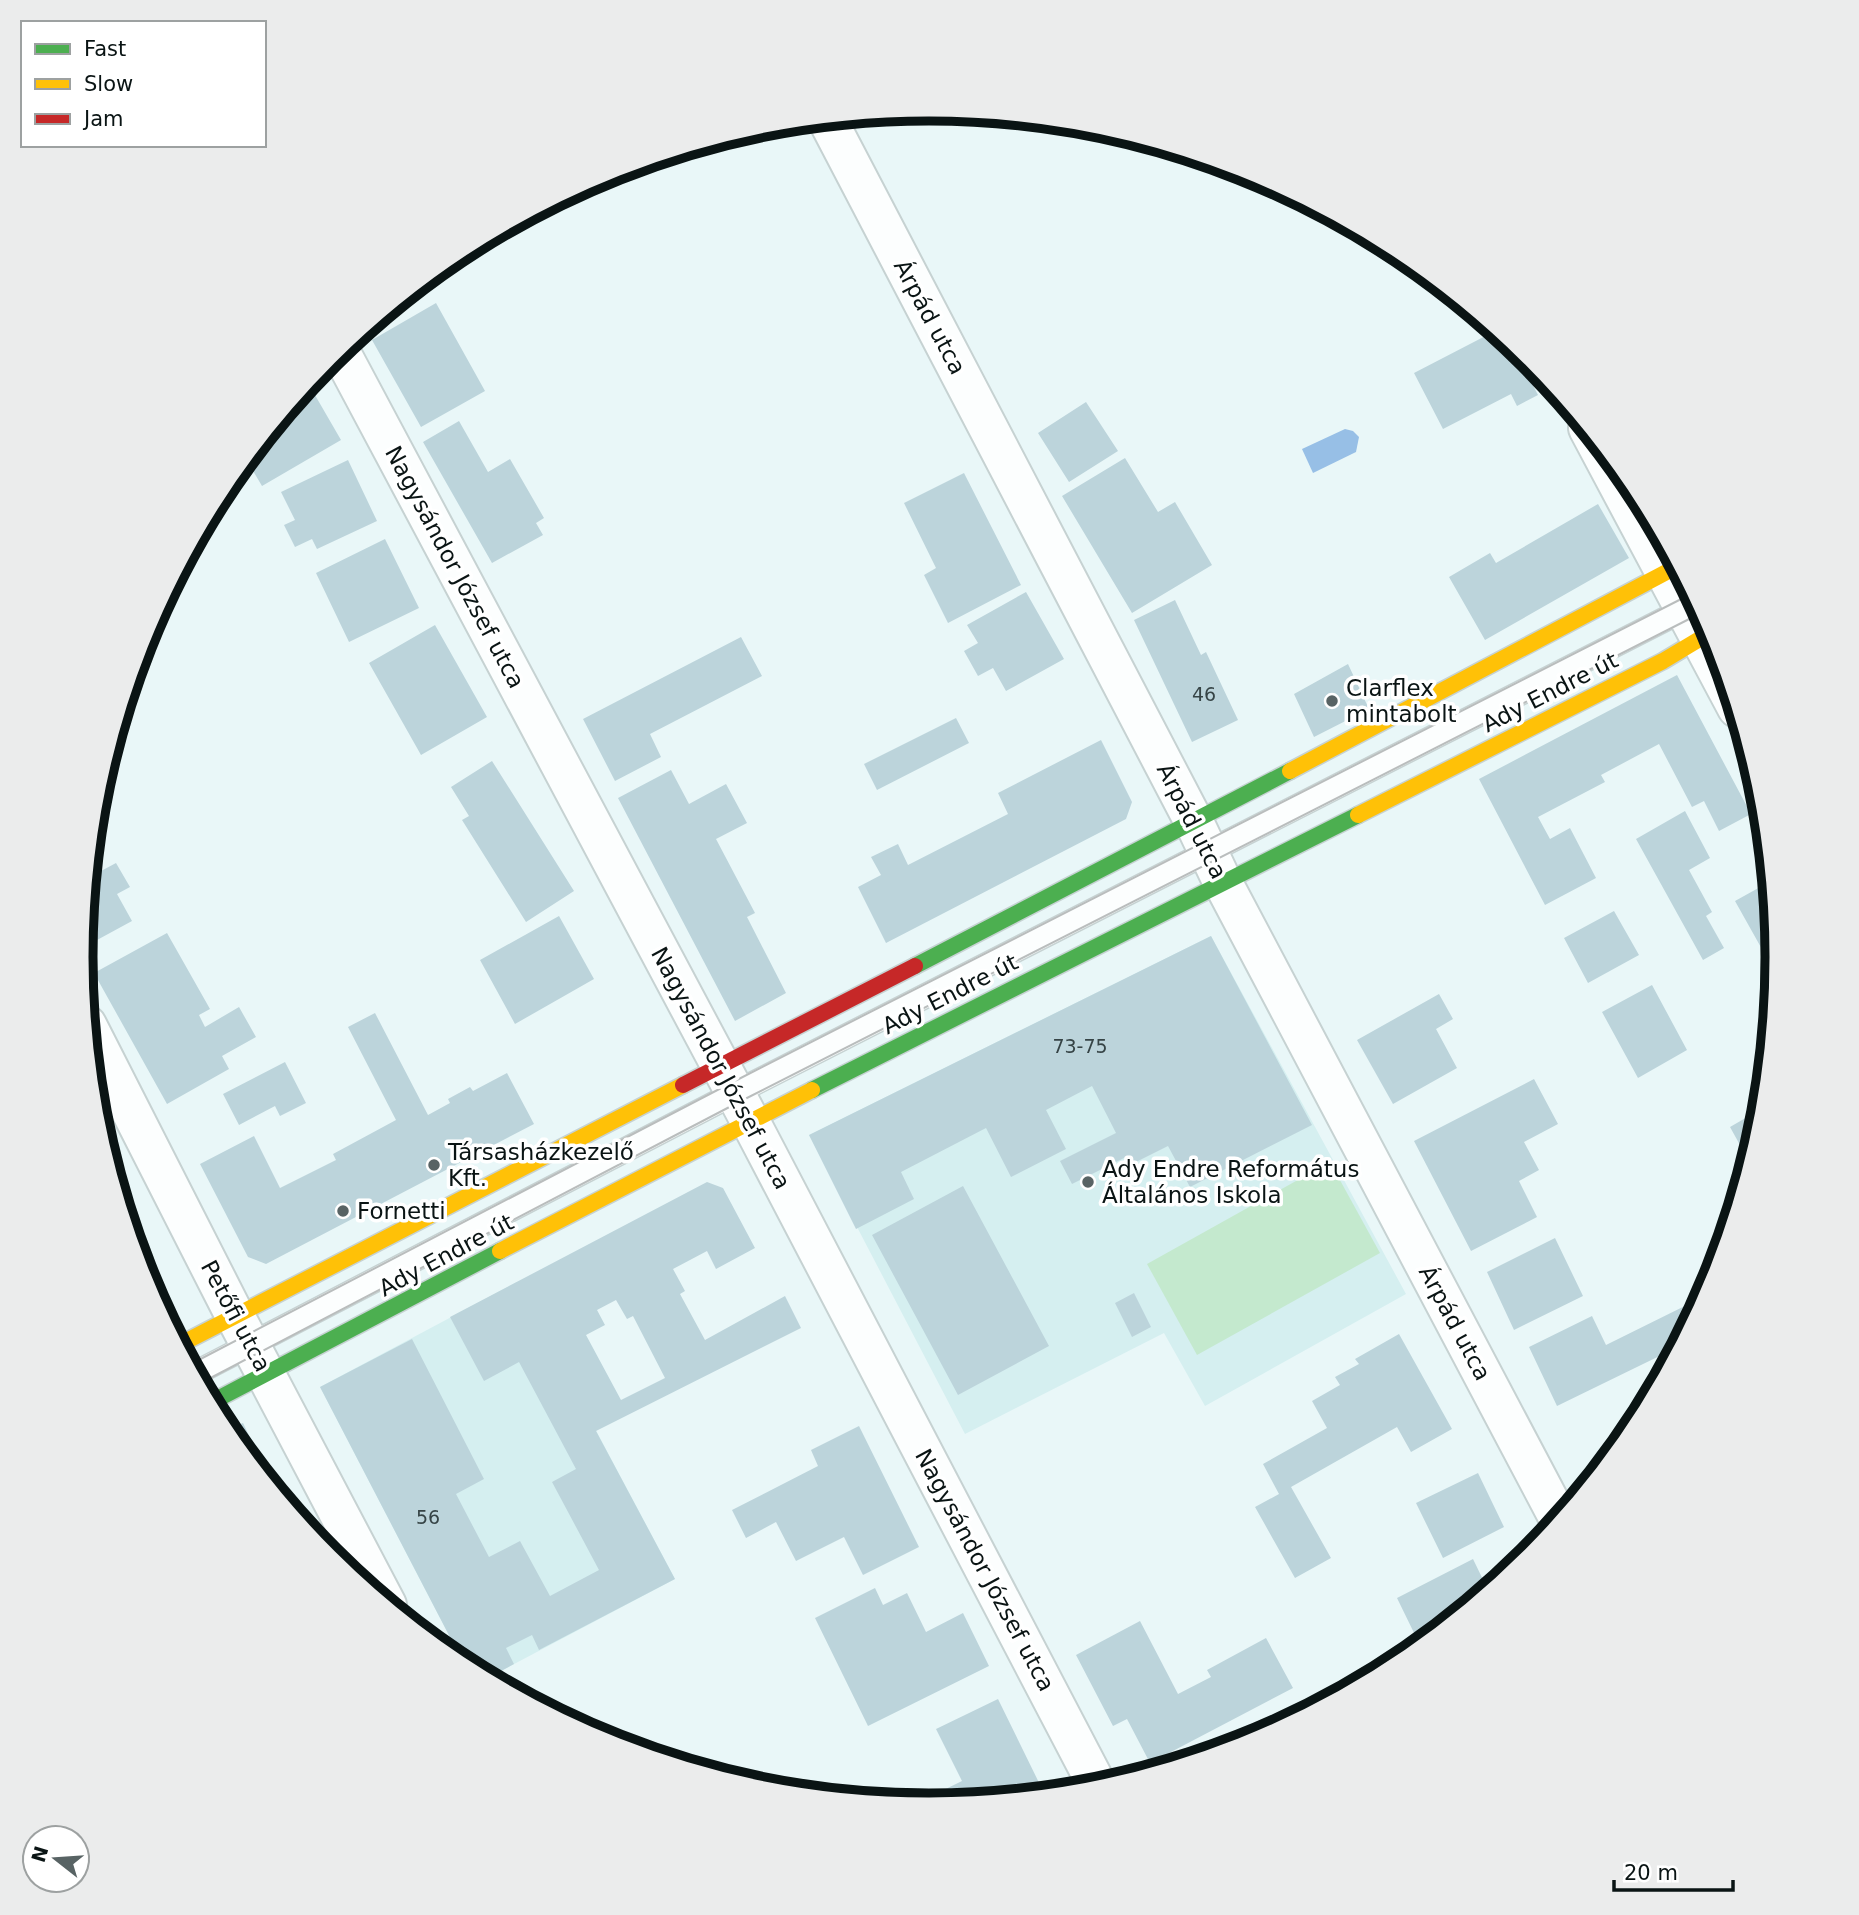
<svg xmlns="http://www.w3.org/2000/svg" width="1859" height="1915" font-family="'DejaVu Sans',sans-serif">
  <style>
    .built { fill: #d5eff0 }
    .green { fill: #c4e9ce }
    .water { fill: #97bfe6 }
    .building { fill: #bcd4db; fill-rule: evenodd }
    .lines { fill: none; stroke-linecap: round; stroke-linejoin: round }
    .lane-casing { stroke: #c6d2d2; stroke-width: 26 }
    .street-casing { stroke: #c6d2d2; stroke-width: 42 }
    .fast-casing { stroke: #c6d2d2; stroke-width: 19 }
    .slow-casing { stroke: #c6d2d2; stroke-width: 19 }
    .jam-casing { stroke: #c6d2d2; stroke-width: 19 }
    .lane { stroke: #fcfefe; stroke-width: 23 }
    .street { stroke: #fcfefe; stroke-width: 38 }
    .fast { stroke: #4caf50; stroke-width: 16 }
    .slow { stroke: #ffc107; stroke-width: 16 }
    .jam { stroke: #c62828; stroke-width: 16 }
    .tram { stroke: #b9bdbd; stroke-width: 2 }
    .poi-dot { fill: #586364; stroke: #fff; stroke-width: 2.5 }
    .labels { text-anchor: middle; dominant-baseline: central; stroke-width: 7; stroke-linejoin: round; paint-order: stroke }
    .number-label { font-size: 19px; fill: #364446 }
    .street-label { font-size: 23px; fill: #0a1414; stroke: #fff }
    .poi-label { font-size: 23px; fill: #0a1414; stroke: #fff; text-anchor: start }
    .rim { fill: none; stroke: #0a1414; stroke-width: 9 }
  </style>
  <rect width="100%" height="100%" fill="#e9f7f8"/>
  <path class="built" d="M1211 936 1406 1294 1205 1406 1164 1333 965 1434 809 1135Z
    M517 1282 675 1579 486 1679 466 1668 320 1387Z"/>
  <path class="green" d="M1330 1162 1380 1253 1197 1355 1147 1264Z"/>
  <path class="water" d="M1345 429 1353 431 1359 437 1356 452 1313 473 1302 449Z"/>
  <path class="building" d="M436 303 485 391 421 427 372 340Z
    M1497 330 1510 341 1538 395 1517 406 1511 394 1443 429 1414 373Z
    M308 383 341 440 262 486 246 459Z
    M1086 402 1118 451 1069 482 1038 433Z
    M459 421 488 472 510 459 544 518 536 523 543 535 492 563 423 442Z
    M1125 458 1158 512 1175 502 1212 565 1132 613 1062 496Z
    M348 460 377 521 317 549 312 539 295 547 284 525 295 520 281 492Z
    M964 473 1021 585 948 623 924 575 936 568 904 503Z
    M1598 504 1629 558 1485 640 1449 577 1490 553 1496 563Z
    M385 539 419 608 349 642 316 573Z
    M1026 592 1064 659 1006 691 993 668 978 676 964 651 978 643 967 625Z
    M1175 600 1201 655 1206 652 1238 720 1192 742 1134 620Z
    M435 625 487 717 421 755 369 663Z
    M741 637 762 676 650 734 661 757 615 781 583 719Z
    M1348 664 1369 709 1314 737 1294 694Z
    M1677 675 1751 814 1719 831 1704 801 1692 807 1659 744 1601 775 1605 782 1538 817 1550 839 1570 828 1596 878 1545 905 1479 779Z
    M956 718 969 743 877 790 864 764Z
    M1101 740 1132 802 1126 819 886 943 858 887 881 875 871 857 898 844 908 865 1008 814 998 793Z
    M492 761 574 891 526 922 462 820 469 816 451 787Z
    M671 770 689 804 726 784 747 823 716 839 755 913 747 917 786 993 735 1021 618 798Z
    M1685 811 1710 858 1689 870 1712 912 1706 916 1724 948 1703 960 1636 839Z
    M116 863 130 887 117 894 132 921 86 946 82 939 88 878Z
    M1771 881 1778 958 1777 976 1735 901Z
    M1614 911 1639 955 1588 983 1564 938Z
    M559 916 594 979 515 1024 480 960Z
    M167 933 210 1009 199 1015 205 1027 239 1007 256 1037 222 1056 229 1069 167 1104 94 973Z
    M1211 936 1312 1125 1190 1187 1168 1146 1132 1164 1128 1156 1072 1184 1060 1161 1116 1133 1092 1086 1046 1110 1066 1149 1011 1177 986 1128 901 1172 914 1199 856 1229 809 1135Z
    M1652 985 1687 1050 1638 1078 1602 1012Z
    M1439 994 1453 1019 1436 1029 1457 1068 1393 1104 1357 1040Z
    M375 1013 428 1115 450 1103 448 1099 470 1087 473 1091 507 1073 534 1124 266 1264 248 1257 200 1164 254 1136 280 1188 336 1160 333 1154 396 1120 348 1027Z
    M285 1062 306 1103 280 1116 275 1106 239 1125 223 1094Z
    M1534 1079 1558 1124 1524 1142 1539 1170 1519 1181 1537 1217 1471 1251 1414 1141Z
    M1749 1116 1759 1134 1750 1163 1730 1127Z
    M707 1182 723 1188 755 1248 716 1269 707 1251 673 1269 685 1291 680 1294 705 1340 785 1296 801 1328 596 1431 675 1579 539 1650 532 1635 506 1648 514 1664 486 1679 466 1668 320 1387 412 1339 484 1479 456 1494 489 1557 520 1541 550 1596 599 1570 552 1482 576 1469 519 1362 484 1381 450 1317ZM616 1300 627 1319 633 1316 665 1378 621 1400 586 1335 605 1325 597 1310Z
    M963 1186 1049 1346 958 1395 872 1235Z
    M1555 1238 1583 1296 1514 1330 1487 1272Z
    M1134 1293 1151 1327 1132 1337 1115 1303Z
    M1707 1295 1680 1346 1557 1406 1529 1347 1592 1316 1606 1345Z
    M1399 1334 1452 1429 1411 1452 1397 1427 1291 1487 1331 1558 1295 1578 1255 1507 1279 1494 1263 1464 1327 1428 1312 1401 1340 1385 1335 1377 1359 1364 1355 1359Z
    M243 1423 270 1479 266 1481 225 1431Z
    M859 1426 919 1547 863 1575 844 1537 796 1561 776 1522 746 1538 732 1510 818 1466 811 1450Z
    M1478 1473 1504 1527 1443 1558 1416 1503Z
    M1473 1559 1489 1592 1430 1639 1427 1633 1417 1639 1397 1598Z
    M875 1588 883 1605 907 1593 926 1632 963 1613 989 1666 868 1726 815 1618Z
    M1140 1621 1178 1694 1211 1677 1207 1670 1266 1638 1293 1688 1150 1763 1127 1719 1113 1726 1076 1655Z
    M998 1699 1045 1795 929 1806 913 1805 962 1781 936 1729Z"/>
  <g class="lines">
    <defs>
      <path id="lane" d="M194 1374 735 1093 1695 604"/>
      <path id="street" d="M827 119 1194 822 1222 881 1560 1521
        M339 349 750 1121 1099 1789
        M1588 428 1737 708
        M87 1025 235 1316 387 1605"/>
      <path id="fast" d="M915 966 1290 771
        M812 1090 1358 815
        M210 1403 500 1251"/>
      <path id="slow" d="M1290 771 1678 566
        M1358 815 1663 661 1713 631
        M500 1251 812 1090
        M179 1345 683 1085"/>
      <path id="jam" d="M683 1085 915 966"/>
    </defs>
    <use href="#lane" class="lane-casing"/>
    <use href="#street" class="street-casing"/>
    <use href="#fast" class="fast-casing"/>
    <use href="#slow" class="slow-casing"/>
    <use href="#jam" class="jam-casing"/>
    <use href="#lane" class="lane"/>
    <use href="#street" class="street"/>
    <use href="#fast" class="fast"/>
    <use href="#slow" class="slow"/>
    <use href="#jam" class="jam"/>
    <path class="tram" d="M189 1365 729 1084 1693 593
      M199 1384 739 1102 1703 612"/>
  </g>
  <g class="poi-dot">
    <circle cx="1332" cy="701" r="7"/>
    <circle cx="434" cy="1165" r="7"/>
    <circle cx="1088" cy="1182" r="7"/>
    <circle cx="343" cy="1211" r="7"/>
  </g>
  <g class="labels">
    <g class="number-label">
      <text x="1204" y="694">46</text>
      <text x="1080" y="1046">73-75</text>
      <text x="428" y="1517">56</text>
    </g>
    <g class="street-label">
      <text transform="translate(930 317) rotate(62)">Árpád utca</text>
      <text transform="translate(455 567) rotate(62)">Nagysándor József utca</text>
      <text transform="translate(1550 692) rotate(-27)">Ady Endre út</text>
      <text transform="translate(1192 821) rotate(63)">Árpád utca</text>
      <text transform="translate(950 994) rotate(-27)">Ady Endre út</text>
      <text transform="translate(721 1068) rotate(62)">Nagysándor József utca</text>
      <text transform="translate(446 1255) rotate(-28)">Ady Endre út</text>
      <text transform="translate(236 1316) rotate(62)">Petőfi utca</text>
      <text transform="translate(1455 1323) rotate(62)">Árpád utca</text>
      <text transform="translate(985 1570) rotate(62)">Nagysándor József utca</text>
    </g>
    <g class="poi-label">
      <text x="1346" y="688">Clarflex<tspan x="1346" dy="26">mintabolt</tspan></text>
      <text x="448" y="1152">Társasházkezelő<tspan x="448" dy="26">Kft.</tspan></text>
      <text x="1102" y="1169">Ady Endre Református<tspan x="1102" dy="26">Általános Iskola</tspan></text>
      <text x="357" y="1211">Fornetti</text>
    </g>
  </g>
  <path d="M0 0H1859V1915H0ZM93 957a836 836 0 1 1 1672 0a836 836 0 1 1-1672 0Z" fill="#ebecec" fill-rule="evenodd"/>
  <path class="rim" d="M93 957a836 836 0 1 1 1672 0a836 836 0 1 1-1672 0Z"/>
  <rect x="21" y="21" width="245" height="126" fill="#ffffff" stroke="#9da1a1" stroke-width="2"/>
  <rect x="35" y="44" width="35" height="10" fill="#4caf50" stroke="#9da1a1" stroke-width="2"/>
  <text x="84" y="56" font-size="21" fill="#0a1414">Fast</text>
  <rect x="35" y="79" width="35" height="10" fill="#ffc107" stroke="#9da1a1" stroke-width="2"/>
  <text x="84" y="91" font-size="21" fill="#0a1414">Slow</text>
  <rect x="35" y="114" width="35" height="10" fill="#c62828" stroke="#9da1a1" stroke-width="2"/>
  <text x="84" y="126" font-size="21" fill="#0a1414">Jam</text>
  <g transform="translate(56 1859) rotate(287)"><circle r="33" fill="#ffffff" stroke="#9da1a1" stroke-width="2"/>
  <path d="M0-5L12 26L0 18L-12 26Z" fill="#586364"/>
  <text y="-10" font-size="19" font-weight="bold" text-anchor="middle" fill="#0a1414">N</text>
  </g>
  <path d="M1614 1880v10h119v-10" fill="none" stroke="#0a1414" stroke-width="3.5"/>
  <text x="1624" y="1880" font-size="21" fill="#0a1414" stroke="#ffffff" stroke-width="5" paint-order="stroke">20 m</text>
</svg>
